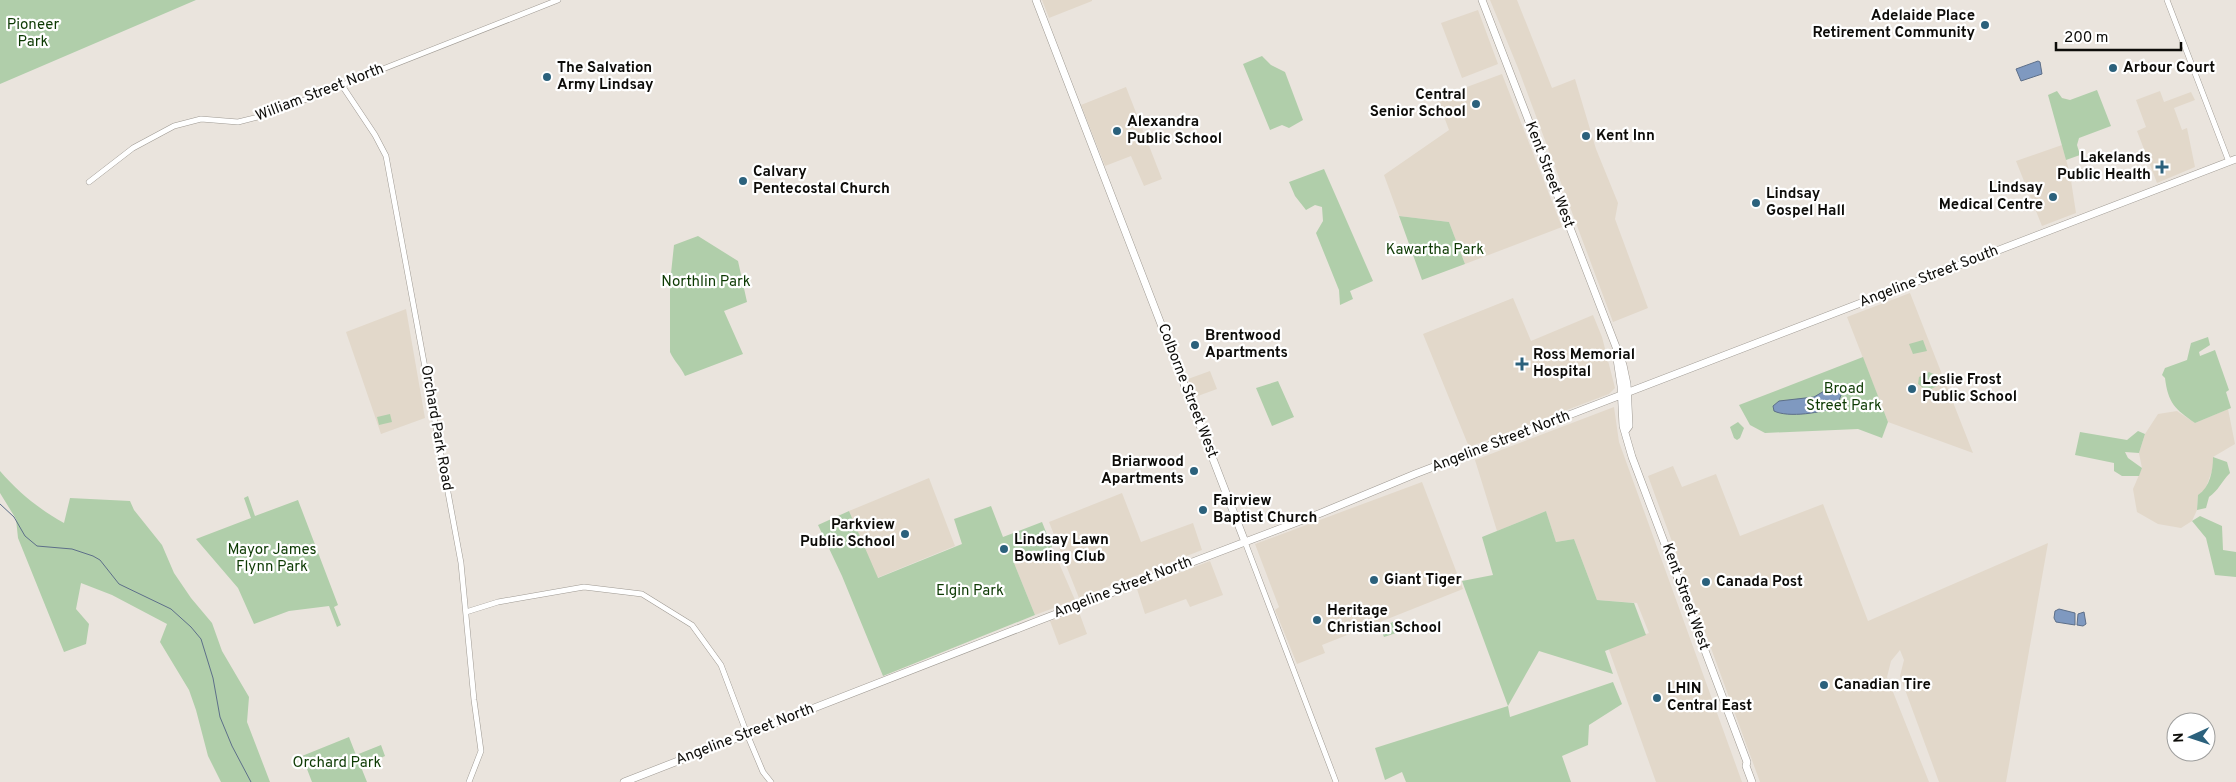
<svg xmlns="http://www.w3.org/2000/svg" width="2236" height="782" font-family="Overpass,sans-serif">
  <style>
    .built { fill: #e2d8ca }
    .green { fill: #b0ceaa }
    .water { fill: #7f99c0; stroke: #5d6f89 }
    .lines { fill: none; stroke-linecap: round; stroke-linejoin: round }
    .stream { stroke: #5d6f89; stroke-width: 1 }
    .minor-casing { stroke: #9e9992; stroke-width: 6 }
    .major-casing { stroke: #9e9992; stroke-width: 8 }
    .minor { stroke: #fff; stroke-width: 5 }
    .major { stroke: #fff; stroke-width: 7 }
    .poi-dot { fill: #2b617c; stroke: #fff; stroke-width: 2 }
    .labels { text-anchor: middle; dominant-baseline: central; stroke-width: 4.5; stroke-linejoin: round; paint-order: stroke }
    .poi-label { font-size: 15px; font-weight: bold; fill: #0d0c09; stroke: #fff; text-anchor: start }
    .park-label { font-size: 15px; fill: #0d3a03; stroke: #fff }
    .street-label { font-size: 15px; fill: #0d0c09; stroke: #fff }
  </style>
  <rect width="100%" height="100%" fill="#eae4dd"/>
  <path class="built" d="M1042 0H1092V1L1049 18Z
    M1490 0H1517L1552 88 1575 79 1596 149 1618 203 1615 219 1648 308 1613 322 1518 68Z
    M1478 10 1498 64 1462 78 1441 23Z
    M1502 74 1562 227 1465 264 1449 222 1399 216 1384 175 1449 130 1437 98Z
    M1126 87 1162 179 1144 186 1131 156 1105 166 1081 105Z
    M2160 91 2164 102 2191 92 2195 100 2174 108 2182 130 2187 128 2195 167 2157 183 2137 131 2146 127 2136 100Z
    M2062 145 2070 174 2076 213 2042 226 2016 161Z
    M1910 293 1973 453 1888 422 1847 317Z
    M1513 298 1531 341 1593 315 1602 337 1615 388 1609 394 1469 447 1423 334Z
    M406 309 425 418 381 434 346 332Z
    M1210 371 1217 389 1195 397 1188 379Z
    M1614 407 1619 442 1742 782H1656L1608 647 1649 633 1637 603 1597 600 1574 539 1556 542 1546 511 1497 531 1475 460Z
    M2228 409 2235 444 2213 457V468L2205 490 2198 495 2197 510 2192 521 2181 528 2158 524 2137 512 2133 489 2142 468 2139 453 2145 434 2158 414 2177 411 2195 423Z
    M1673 466 1682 487 1716 474 1740 536 1823 504 1868 621 2048 543 2006 782H1939L1900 676 1904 660 1900 650 1891 661 1887 677 1929 782H1760L1648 476Z
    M929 478 955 546 877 578 849 511Z
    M1422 482 1463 589 1322 645 1325 653 1297 664 1275 610 1279 607 1255 544Z
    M1122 493 1141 542 1193 523 1202 550 1079 598 1049 522Z
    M1052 547 1075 600 1035 615 1014 563Z
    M1210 561 1223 595 1190 607 1186 599 1145 614 1137 589Z
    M1079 612 1087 634 1059 645 1050 621Z"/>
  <path class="green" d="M0 0H196L0 84Z
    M1262 56 1271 65 1285 72 1303 120 1289 128 1282 125 1270 130 1243 64Z
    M2097 90 2111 126 2079 138 2077 145 2080 155 2066 160 2048 95 2057 91 2062 98 2070 100Z
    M1324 169 1373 281 1350 291 1353 299 1340 305 1339 290 1316 233 1323 221 1322 207 1315 205 1306 210 1295 196 1289 182Z
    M1399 216 1449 222 1465 264 1422 280Z
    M698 236 738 261 747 302 724 311 743 354 685 376C681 367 674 361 670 352V283L674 245Z
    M2208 337 2210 345 2199 352 2200 356 2215 350 2229 390 2226 392 2231 408 2195 423C2175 409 2168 403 2165 378L2162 375 2165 368 2187 360 2191 343Z
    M1923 340 1927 351 1913 354 1909 344Z
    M1863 357 1888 422 1882 438 1858 429 1765 433 1750 425 1739 405Z
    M1929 372 1938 376 1937 386 1931 389 1923 388 1918 384 1919 377Z
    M1278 381 1294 417 1272 426 1256 388Z
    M390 414 392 422 379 425 377 417Z
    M1738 422 1744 428 1740 438 1737 440 1734 438 1730 427Z
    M2138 431 2145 434 2139 453 2125 452 2128 458 2142 468 2139 476H2122L2114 471V463L2075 455 2080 432 2127 440Z
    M2213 457 2227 462 2230 473C2222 481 2218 491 2209 497L2206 508 2197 510 2198 495C2210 487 2213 471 2213 457Z
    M0 471C19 493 39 509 64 523L70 498 130 501 134 510 162 545 174 573 191 598 212 623 222 651 249 697 247 722 270 782H221L208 756 196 710 189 690 160 642 167 624 112 595 81 583 76 609 89 624 86 644 64 652 18 538 16 519 0 493Z
    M248 496 255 516 298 500 338 605 334 607 341 625 337 627 329 606 289 611 254 624 238 588 196 539 251 518 244 498Z
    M991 506 1003 537 1042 522 1052 547 1014 563 1035 615 883 676 842 576 818 525 849 511 878 578 962 544 954 519Z
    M1546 511 1556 542 1574 539 1597 600 1634 603 1646 635 1605 651 1613 674 1539 651 1508 706 1510 717 1613 682 1622 704 1589 725 1588 745 1562 756 1571 782H1406L1402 772 1385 780 1375 748 1508 706 1462 581 1493 575 1482 537Z
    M2200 516 2222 526 2223 550 2236 552V577L2215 575 2206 538 2192 521Z
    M1401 619 1405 630 1384 637 1380 627Z
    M349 737 356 755 381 745 385 756 361 767 367 782H312L302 756Z"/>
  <path class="water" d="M2038 61 2040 62 2042 74 2021 81 2016 69Z
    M1831 387 1839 389 1841 395 1837 406C1823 413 1788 418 1774 411L1773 406 1779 401 1814 397Z
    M2059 609 2075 613V625L2056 622 2054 618 2055 611Z
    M2084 612 2086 624 2083 626 2077 625 2078 614Z"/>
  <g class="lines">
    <path class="stream" d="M0 504 14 517 25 536 37 546 72 549 93 556 100 560 119 584 171 609 191 627 201 639 213 678 220 717 232 746 251 782"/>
    <defs>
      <path id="minor" d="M2167 0 2229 162
        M341 84 375 135 386 156 461 563 474 700 481 751 469 782
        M89 182 133 148 174 126 201 119 238 122 266 115 558 0
        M1245 542 1336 782
        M466 612 498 602 584 587 642 594 692 625 721 665 747 734 763 772 771 782"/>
      <path id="major" d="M1036 0 1245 542
        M1482 0 1623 365 1627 384 1629 426 1626 430
        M1617 359 1621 386 1623 426 1632 457 1747 762 1746 766 1752 782
        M624 782 1035 622 1321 513 1415 474 2236 159"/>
    </defs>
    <use href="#minor" class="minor-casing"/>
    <use href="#major" class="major-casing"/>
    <use href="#minor" class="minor"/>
    <use href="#major" class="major"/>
  </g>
  <g class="poi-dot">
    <circle cx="1985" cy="25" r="5"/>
    <circle cx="2113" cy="68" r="5"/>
    <circle cx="547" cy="77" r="5"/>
    <circle cx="1476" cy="104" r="5"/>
    <circle cx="1117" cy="131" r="5"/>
    <circle cx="1586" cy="136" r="5"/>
    <path d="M2159.5 159.5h5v5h5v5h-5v5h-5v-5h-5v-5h5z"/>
    <circle cx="743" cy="181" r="5"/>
    <circle cx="2053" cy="197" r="5"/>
    <circle cx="1756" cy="203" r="5"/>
    <circle cx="1195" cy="345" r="5"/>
    <path d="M1519.5 356.5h5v5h5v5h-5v5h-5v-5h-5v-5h5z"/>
    <circle cx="1912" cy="389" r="5"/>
    <circle cx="1194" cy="471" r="5"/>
    <circle cx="1203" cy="510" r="5"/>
    <circle cx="905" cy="534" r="5"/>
    <circle cx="1004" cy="549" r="5"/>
    <circle cx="1374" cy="580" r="5"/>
    <circle cx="1706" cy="582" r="5"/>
    <circle cx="1317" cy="620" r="5"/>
    <circle cx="1824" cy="685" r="5"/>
    <circle cx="1657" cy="698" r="5"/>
  </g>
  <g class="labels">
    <g class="poi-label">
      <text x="1975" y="16" text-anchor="end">Adelaide Place<tspan x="1975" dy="17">Retirement Community</tspan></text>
      <text x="557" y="68">The Salvation<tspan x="557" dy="17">Army Lindsay</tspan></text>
      <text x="2123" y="68">Arbour Court</text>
      <text x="1466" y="95" text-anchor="end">Central<tspan x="1466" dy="17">Senior School</tspan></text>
      <text x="1127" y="122">Alexandra<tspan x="1127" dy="17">Public School</tspan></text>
      <text x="1596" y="136">Kent Inn</text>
      <text x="2151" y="158" text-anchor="end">Lakelands<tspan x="2151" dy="17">Public Health</tspan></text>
      <text x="753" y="172">Calvary<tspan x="753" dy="17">Pentecostal Church</tspan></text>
      <text x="2043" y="188" text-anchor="end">Lindsay<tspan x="2043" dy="17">Medical Centre</tspan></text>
      <text x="1766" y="194">Lindsay<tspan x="1766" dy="17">Gospel Hall</tspan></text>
      <text x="1205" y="336">Brentwood<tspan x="1205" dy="17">Apartments</tspan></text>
      <text x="1533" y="355">Ross Memorial<tspan x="1533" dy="17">Hospital</tspan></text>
      <text x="1922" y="380">Leslie Frost<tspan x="1922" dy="17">Public School</tspan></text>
      <text x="1184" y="462" text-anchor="end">Briarwood<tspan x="1184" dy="17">Apartments</tspan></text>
      <text x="1213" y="501">Fairview<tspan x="1213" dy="17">Baptist Church</tspan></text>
      <text x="895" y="525" text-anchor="end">Parkview<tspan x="895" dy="17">Public School</tspan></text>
      <text x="1014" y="540">Lindsay Lawn<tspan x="1014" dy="17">Bowling Club</tspan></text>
      <text x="1384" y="580">Giant Tiger</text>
      <text x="1716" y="582">Canada Post</text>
      <text x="1327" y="611">Heritage<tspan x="1327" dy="17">Christian School</tspan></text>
      <text x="1834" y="685">Canadian Tire</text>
      <text x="1667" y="689">LHIN<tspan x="1667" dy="17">Central East</tspan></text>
    </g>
    <g class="park-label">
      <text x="33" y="25">Pioneer<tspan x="33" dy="17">Park</tspan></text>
      <text x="1435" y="250">Kawartha Park</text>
      <text x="706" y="282">Northlin Park</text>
      <text x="1844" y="389">Broad<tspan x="1844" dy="17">Street Park</tspan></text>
      <text x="272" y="550">Mayor James<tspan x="272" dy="17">Flynn Park</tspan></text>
      <text x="970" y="591">Elgin Park</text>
      <text x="337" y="763">Orchard Park</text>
    </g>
    <g class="street-label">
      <text transform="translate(320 93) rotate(-21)">William Street North</text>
      <text transform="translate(1549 175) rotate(69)">Kent Street West</text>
      <text transform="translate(1929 277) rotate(-21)">Angeline Street South</text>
      <text transform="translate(1187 391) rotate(69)">Colborne Street West</text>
      <text transform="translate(436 428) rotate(80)">Orchard Park Road</text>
      <text transform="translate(1501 442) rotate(-21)">Angeline Street North</text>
      <text transform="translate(1123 588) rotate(-21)">Angeline Street North</text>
      <text transform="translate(1685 597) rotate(70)">Kent Street West</text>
      <text transform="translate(745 735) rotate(-21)">Angeline Street North</text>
    </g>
  </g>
  <g transform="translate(2191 737) rotate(267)"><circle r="24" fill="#ffffff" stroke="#9e9e9d"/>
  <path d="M0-4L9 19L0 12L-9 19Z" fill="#2b617c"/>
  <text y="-8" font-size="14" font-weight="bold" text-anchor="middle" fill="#0d0c09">N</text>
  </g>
  <path d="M2056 42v8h125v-8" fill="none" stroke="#0d0c09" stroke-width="2.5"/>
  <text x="2064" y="42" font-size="15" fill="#0d0c09" stroke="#ffffff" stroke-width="4" paint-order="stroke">200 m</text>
</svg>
